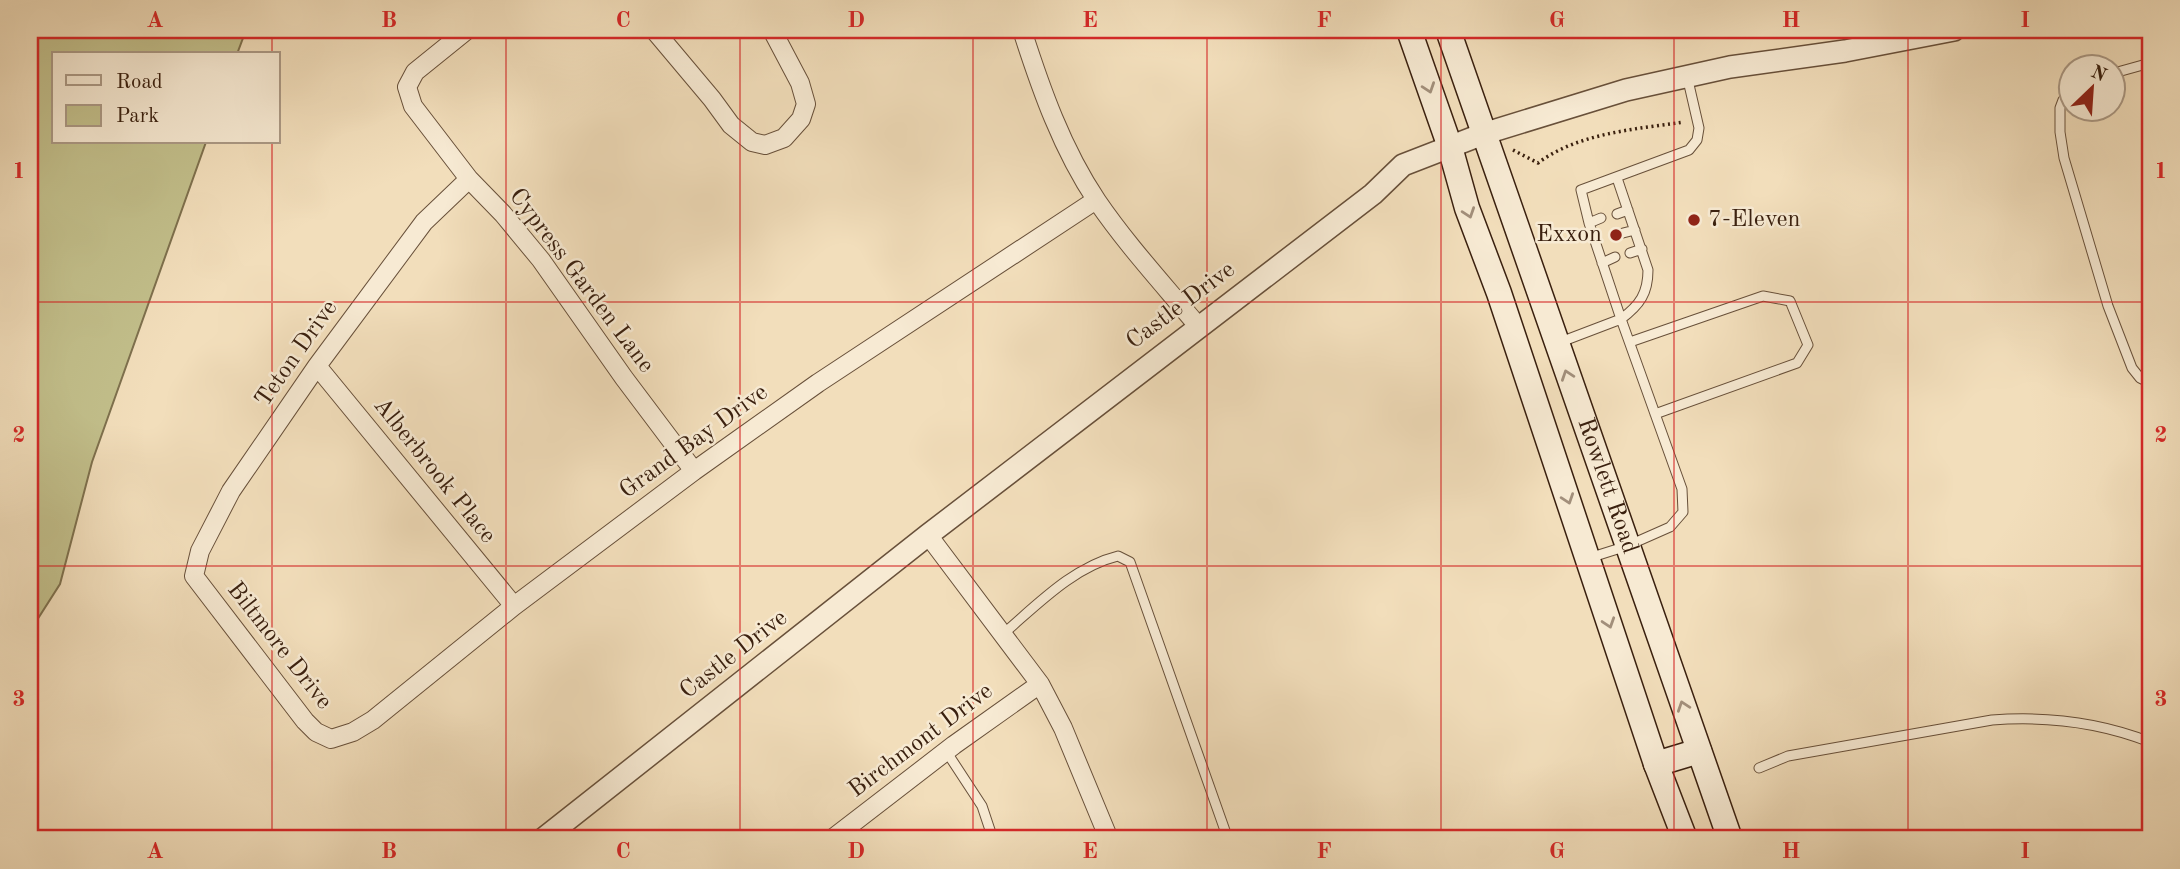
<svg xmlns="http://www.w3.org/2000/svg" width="2180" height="869" font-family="'Old Standard TT',serif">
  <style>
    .green { fill: #c2bf8b; stroke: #7e704d; stroke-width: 2 }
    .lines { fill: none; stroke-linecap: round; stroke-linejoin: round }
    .service-casing { stroke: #68503a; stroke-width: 11 }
    .minor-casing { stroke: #68503a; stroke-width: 20 }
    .tertiary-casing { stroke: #68503a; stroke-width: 24 }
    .secondary-casing { stroke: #3a200f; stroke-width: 27 }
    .path { stroke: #3a200f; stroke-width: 3.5; stroke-dasharray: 2 3.5; stroke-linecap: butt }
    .service { stroke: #f7ead3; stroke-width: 9 }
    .minor { stroke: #f7ead3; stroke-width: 18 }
    .tertiary { stroke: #f7ead3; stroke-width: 21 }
    .secondary { stroke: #f7ead3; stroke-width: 24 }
    .oneway { stroke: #a28f7b }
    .grid { fill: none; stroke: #d62828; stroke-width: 2; stroke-opacity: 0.55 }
    .poi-dot { fill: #8f2418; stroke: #f7ead3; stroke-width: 2.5 }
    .labels { text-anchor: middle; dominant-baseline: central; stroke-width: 5; stroke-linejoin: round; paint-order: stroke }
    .poi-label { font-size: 24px; fill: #3a200f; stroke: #f7ead3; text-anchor: start }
    .street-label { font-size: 24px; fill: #3a200f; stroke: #f7ead3 }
    .neatline { fill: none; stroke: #d62828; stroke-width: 2.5 }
    .grid-label { font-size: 23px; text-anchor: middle; font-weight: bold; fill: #d62828 }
  </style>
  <rect width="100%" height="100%" fill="#f2debb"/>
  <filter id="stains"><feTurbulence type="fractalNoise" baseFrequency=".00286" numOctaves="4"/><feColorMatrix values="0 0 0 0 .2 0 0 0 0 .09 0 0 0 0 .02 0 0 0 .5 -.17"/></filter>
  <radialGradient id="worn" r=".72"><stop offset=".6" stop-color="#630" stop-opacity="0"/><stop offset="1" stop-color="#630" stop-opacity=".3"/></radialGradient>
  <path class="green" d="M30 30H246L237 54H54V142H206L92 462 60 584 30 631Z"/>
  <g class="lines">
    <defs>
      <path id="service" d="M2114 73 2150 63
        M2072 92 2063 100 2060 108V132L2064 158 2108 306 2132 368 2140 378 2150 383
        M1617 178 1648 270C1648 293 1640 305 1621 319L1589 223 1581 190 1689 150 1697 140 1699 128 1687 76
        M1617 214 1628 210
        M1589 223 1601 218
        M1623 233 1635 230
        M1630 253 1642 249
        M1602 263 1615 257
        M1630 342 1763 296 1790 301 1808 345 1797 363 1655 414
        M1558 343 1621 319 1682 489 1683 512 1670 527 1627 546 1589 558
        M1003 634C1037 605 1073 567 1118 556L1130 562 1228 839
        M946 751 982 806 993 839
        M1759 768 1788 756 1992 720C2046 716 2099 722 2150 742"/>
      <path id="minor" d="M467 30 415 72 407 87 413 106 469 179 503 214 541 260 624 378 694 471
        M654 30 712 99 731 125 752 142 765 145 784 138 801 119 806 104 800 83 772 30
        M1022 30C1041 89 1062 149 1097 201 1127 245 1164 285 1198 326
        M469 179 424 222 317 366 231 491 200 551 194 576 305 721 316 732 331 739 353 732 373 720 514 606 694 471 818 383 1096 200
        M317 366 514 606
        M928 535 1040 684 1063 728 1109 839
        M832 839 954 745 1040 684"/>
      <path id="tertiary" d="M543 839 928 535 1373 194 1403 165 1483 134 1626 90 1730 67 1845 51 1954 30"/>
      <g id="secondary">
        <path d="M1409 30 1450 147 1467 208 1499 293 1656 764 1685 839"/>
        <path id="s1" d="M1448 30 1730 839"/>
        <path d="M1656 764 1699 751"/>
      </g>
    </defs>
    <use href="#service" class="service-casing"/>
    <use href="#minor" class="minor-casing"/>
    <use href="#tertiary" class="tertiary-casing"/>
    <use href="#secondary" class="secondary-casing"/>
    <path class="path" d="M1513 150 1538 163C1578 133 1636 129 1684 122"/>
    <use href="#service" class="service"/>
    <use href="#minor" class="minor"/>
    <use href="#tertiary" class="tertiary"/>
    <use href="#secondary" class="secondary"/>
  </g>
  <defs><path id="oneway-chevron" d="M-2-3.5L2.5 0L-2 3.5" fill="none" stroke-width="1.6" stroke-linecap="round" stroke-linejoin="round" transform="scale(1.75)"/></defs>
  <g class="oneway">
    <use href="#oneway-chevron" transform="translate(1429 88) rotate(71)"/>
    <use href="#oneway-chevron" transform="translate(1469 213) rotate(71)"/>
    <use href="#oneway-chevron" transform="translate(1567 375) rotate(-109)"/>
    <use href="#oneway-chevron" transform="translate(1568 499) rotate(71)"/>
    <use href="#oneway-chevron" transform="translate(1609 623) rotate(72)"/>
    <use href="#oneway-chevron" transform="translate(1683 706) rotate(-109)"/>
  </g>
  <path class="grid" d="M272 30V54M506 30V839M740 30V839M973 30V839M1207 30V839M1441 30V839M1674 30V839M1908 30V839M272 142V839M30 302H2150M30 566H2150"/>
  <g class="poi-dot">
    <circle cx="1694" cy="220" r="7"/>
    <circle cx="1616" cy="235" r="7"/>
  </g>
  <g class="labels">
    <g class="poi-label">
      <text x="1708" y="220">7-Eleven</text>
      <text x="1602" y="235" text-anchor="end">Exxon</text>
    </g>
    <g class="street-label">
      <text transform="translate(581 281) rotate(53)">Cypress Garden Lane</text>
      <text transform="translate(1181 306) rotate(-37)">Castle Drive</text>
      <text transform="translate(297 354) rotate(-55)">Teton Drive</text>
      <text transform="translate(694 442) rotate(-36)">Grand Bay Drive</text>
      <text transform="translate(434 471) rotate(51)">Alberbrook Place</text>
      <text stroke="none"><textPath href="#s1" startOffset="483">Rowlett Road</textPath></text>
      <text transform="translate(279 646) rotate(52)">Biltmore Drive</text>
      <text transform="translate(734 655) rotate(-38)">Castle Drive</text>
      <text transform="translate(921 741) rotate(-37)">Birchmont Drive</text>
    </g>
  </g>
  <rect width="2180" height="869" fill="none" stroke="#f2debb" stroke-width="77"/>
  <rect x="52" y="52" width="228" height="91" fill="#f7ead3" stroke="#ab9985" stroke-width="2"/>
  <rect x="66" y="75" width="35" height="10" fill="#f7ead3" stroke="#ab9985" stroke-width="2"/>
  <text x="116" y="88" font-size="21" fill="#3a200f">Road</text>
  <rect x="66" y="105" width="35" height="21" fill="#c2bf8b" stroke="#ab9985" stroke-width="2"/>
  <text x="116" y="122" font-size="21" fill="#3a200f">Park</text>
  <g transform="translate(2092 88) rotate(25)"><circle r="33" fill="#f7ead3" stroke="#ab9985" stroke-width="2"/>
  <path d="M0-5L12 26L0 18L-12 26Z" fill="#8f2418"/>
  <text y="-10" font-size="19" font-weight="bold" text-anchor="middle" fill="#3a200f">N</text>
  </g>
  <rect x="38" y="38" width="2104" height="792" class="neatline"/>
  <g class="grid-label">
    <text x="155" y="27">A</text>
    <text x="389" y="27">B</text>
    <text x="623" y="27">C</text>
    <text x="856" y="27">D</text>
    <text x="1090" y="27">E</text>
    <text x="1324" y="27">F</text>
    <text x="1557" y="27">G</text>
    <text x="1791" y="27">H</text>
    <text x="2025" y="27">I</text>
    <text x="19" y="178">1</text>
    <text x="2161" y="178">1</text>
    <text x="19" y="442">2</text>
    <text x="2161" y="442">2</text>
    <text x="19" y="706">3</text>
    <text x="2161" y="706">3</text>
    <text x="155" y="858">A</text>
    <text x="389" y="858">B</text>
    <text x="623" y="858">C</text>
    <text x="856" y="858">D</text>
    <text x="1090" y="858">E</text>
    <text x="1324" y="858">F</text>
    <text x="1557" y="858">G</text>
    <text x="1791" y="858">H</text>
    <text x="2025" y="858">I</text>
  </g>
  <rect width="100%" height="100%" filter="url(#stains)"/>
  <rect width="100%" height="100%" fill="url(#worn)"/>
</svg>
